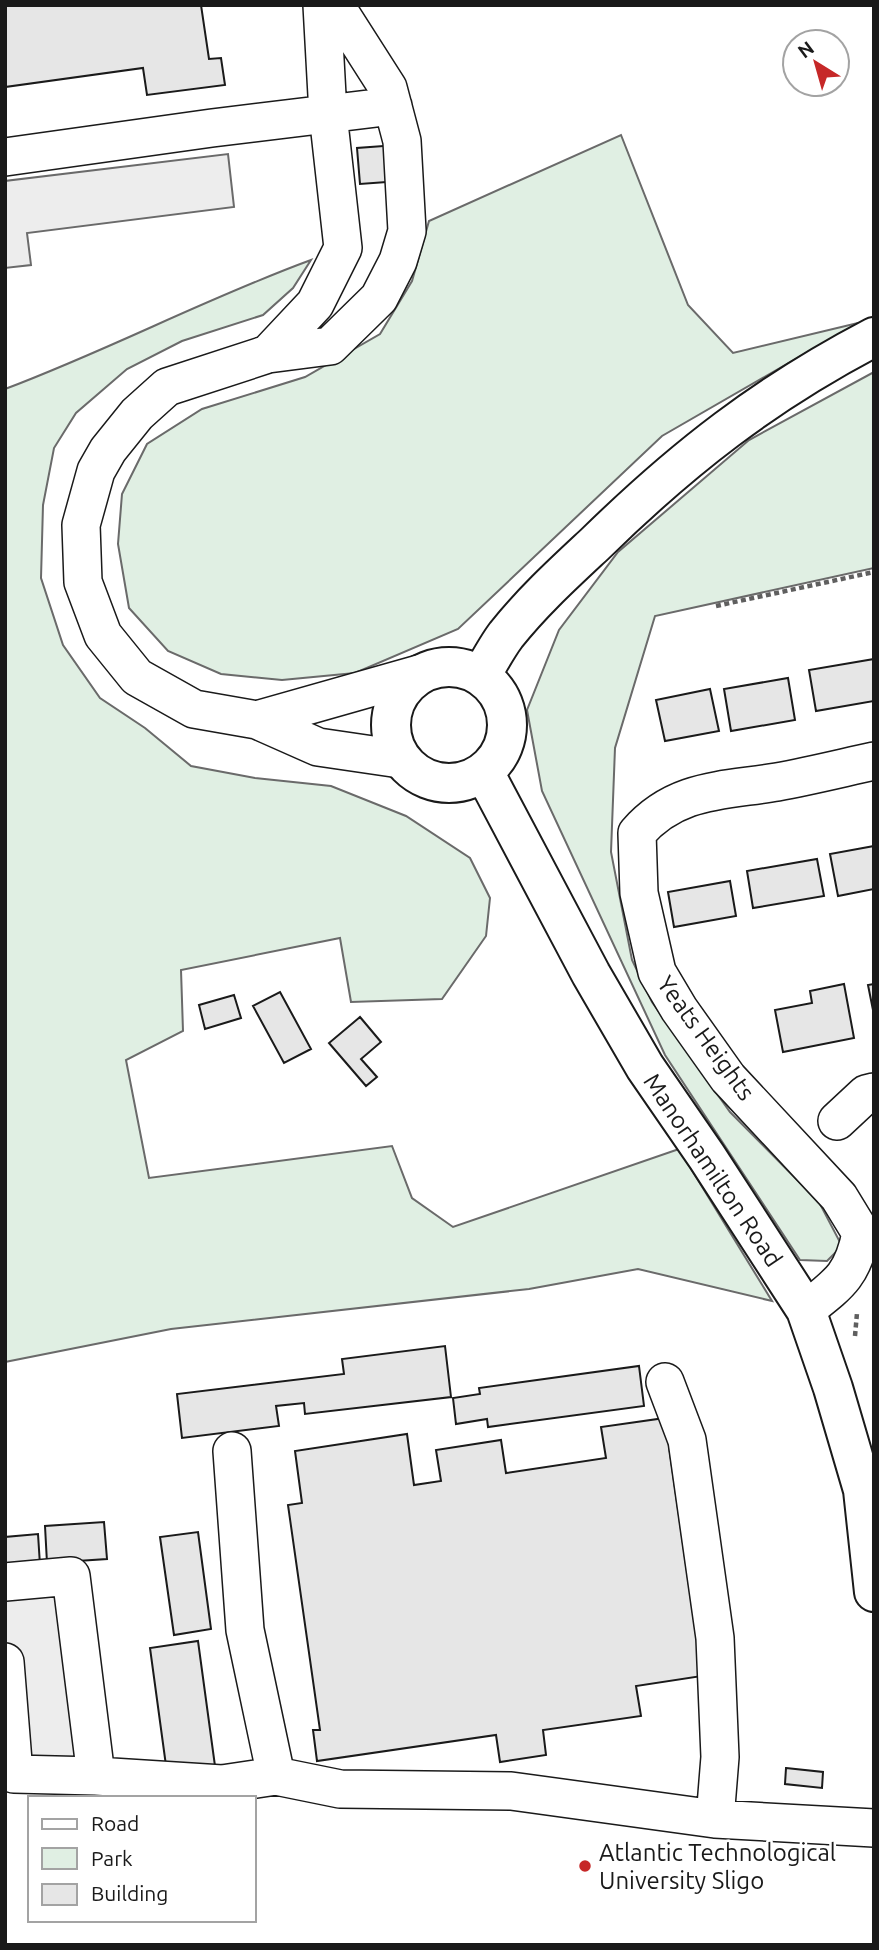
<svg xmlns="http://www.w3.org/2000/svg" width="879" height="1950" font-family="Ubuntu,sans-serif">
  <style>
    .green { fill: #e0efe3; stroke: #6a6a6a; stroke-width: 2 }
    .parking { fill: #ededed; stroke: #6a6a6a; stroke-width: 2 }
    .building { fill: #e6e6e6; stroke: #1a1a1a; stroke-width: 2 }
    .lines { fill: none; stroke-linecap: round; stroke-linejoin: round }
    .minor-casing { stroke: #1a1a1a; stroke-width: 40 }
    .highway-casing { stroke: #1a1a1a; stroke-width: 42 }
    .path { stroke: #5f5f5f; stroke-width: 4.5; stroke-dasharray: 5 3.5; stroke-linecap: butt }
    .minor { stroke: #fff; stroke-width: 37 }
    .highway { stroke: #fff; stroke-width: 38 }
    .poi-dot { fill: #c62828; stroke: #fff; stroke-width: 2.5 }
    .labels { text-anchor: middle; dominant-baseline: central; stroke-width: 5; stroke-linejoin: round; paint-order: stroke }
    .street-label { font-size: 24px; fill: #1a1a1a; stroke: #fff }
    .poi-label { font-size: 24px; fill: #1a1a1a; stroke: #fff; text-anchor: start }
  </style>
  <rect width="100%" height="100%" fill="#fff"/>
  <path class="green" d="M621 135 688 305 733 353 858 323 662 436 458 629 355 673 282 680 221 674 168 651 129 608 118 544 122 494 147 444 202 409 305 377 380 334 412 281 429 221Z
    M311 260 293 288 263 315 182 341 127 369 76 413 54 448 43 505 41 578 63 645 100 698 145 728 191 766 255 778 331 786 406 816 470 858 490 898 486 936 442 999 351 1002 340 938 181 970 183 1031 126 1060 149 1178 392 1146 412 1198 453 1227 679 1149 772 1301 638 1269 529 1289 171 1329 5 1362V389C109 350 207 298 311 260Z
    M874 372V568L655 616 615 748 611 852 632 960 652 1002 730 1112 819 1202 842 1246 827 1261 800 1260 665 1055 542 791 527 710 559 630 618 552 749 440Z"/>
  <path class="parking" d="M228 154 234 207 27 233 31 265 5 268V181Z
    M82 1568 99 1790 5 1787V1572Z"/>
  <path class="building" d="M5 5H201L209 59 221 58 225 85 147 95 143 68 5 87Z
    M397 145 400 181 360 184 357 148Z
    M874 659V701L816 711 809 670Z
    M788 678 795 720 731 731 724 689Z
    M710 689 719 731 665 741 656 700Z
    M874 846V889L838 896 830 854Z
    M817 859 824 896 753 908 747 871Z
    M730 881 736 916 674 927 668 892Z
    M844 984 854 1038 783 1052 775 1010 812 1003 810 991Z
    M874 984V1015L868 985Z
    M280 992 311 1049 284 1063 253 1006Z
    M234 995 241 1018 205 1029 199 1005Z
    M360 1017 381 1042 361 1059 377 1077 366 1086 329 1043Z
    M445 1346 451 1397 305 1414 304 1403 276 1406 279 1426 182 1438 177 1394 344 1374 342 1359Z
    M639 1366 644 1406 488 1427 487 1419 456 1424 453 1398 480 1394 479 1388Z
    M665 1418 702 1676 636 1686 641 1716 543 1730 546 1755 500 1762 496 1735 317 1761 313 1730H320L288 1505 302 1503 295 1451 407 1434 414 1485 441 1481 436 1450 501 1440 506 1473 606 1458 601 1427Z
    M104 1522 107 1559 47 1563 45 1526Z
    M198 1532 211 1629 174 1635 160 1537Z
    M38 1534 40 1565 6 1568 5 1537Z
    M198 1641 215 1766 167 1773 150 1648Z
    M786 1768 823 1772 822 1788 785 1784Z"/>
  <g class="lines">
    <defs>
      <path id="minor" d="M335 5 388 88 402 141 407 231 398 261 379 298 330 346 268 354 167 387 137 414 108 450 96 471 81 525 83 582 103 635 137 677 194 709 257 720 318 747 400 759
        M5 157 212 128 393 106
        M268 354 315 304 343 248 328 114 322 5
        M257 720 419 674
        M837 1121 866 1094 874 1092
        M806 1310C839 1284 853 1275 861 1233L839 1197 728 1078 679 1009 657 972 639 893 637 833C676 788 724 791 777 782 810 776 842 768 874 761
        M665 1382 687 1440 715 1638 720 1757 715 1819
        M232 1451 245 1630 276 1776 340 1789 511 1791 715 1819 874 1828
        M5 1582 71 1576 96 1776 14 1774 5 1662
        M96 1776 222 1784 276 1776"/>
      <path id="highway" d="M391 725a58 58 0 1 1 116 0a58 58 0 1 1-116 0Z
        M481 676C489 662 497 647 506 635 533 601 565 572 596 543 683 458 765 394 874 337
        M484 772 591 974 645 1067 707 1157 806 1310 833 1388 863 1490 874 1592"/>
    </defs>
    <use href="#minor" class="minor-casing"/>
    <use href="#highway" class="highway-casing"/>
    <path class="path" d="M716 606 874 572
      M855 1336 857 1313"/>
    <use href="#minor" class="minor"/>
    <use href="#highway" class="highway"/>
  </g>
  <circle class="poi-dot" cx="585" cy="1866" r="7"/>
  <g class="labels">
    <g class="street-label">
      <text transform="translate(706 1038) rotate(54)">Yeats Heights</text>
      <text transform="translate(713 1170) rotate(56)">Manorhamilton Road</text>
    </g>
    <g class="poi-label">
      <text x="599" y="1852">Atlantic Technological<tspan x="599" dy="28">University Sligo</tspan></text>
    </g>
  </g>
  <rect width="879" height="1950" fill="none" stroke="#1a1a1a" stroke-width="14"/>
  <rect x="28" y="1796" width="228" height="126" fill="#ffffff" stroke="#a3a3a3" stroke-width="2"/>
  <rect x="42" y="1819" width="35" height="10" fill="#ffffff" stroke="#a3a3a3" stroke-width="2"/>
  <text x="91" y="1831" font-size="21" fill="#1a1a1a">Road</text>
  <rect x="42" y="1848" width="35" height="21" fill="#e0efe3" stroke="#a3a3a3" stroke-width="2"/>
  <text x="91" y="1866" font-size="21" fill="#1a1a1a">Park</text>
  <rect x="42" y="1884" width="35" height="21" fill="#e6e6e6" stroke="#a3a3a3" stroke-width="2"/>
  <text x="91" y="1901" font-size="21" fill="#1a1a1a">Building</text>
  <g transform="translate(816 63) rotate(323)"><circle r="33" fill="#ffffff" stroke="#a3a3a3" stroke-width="2"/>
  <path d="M0-5L12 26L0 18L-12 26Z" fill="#c62828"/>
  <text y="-10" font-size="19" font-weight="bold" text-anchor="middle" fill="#1a1a1a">N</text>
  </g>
</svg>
